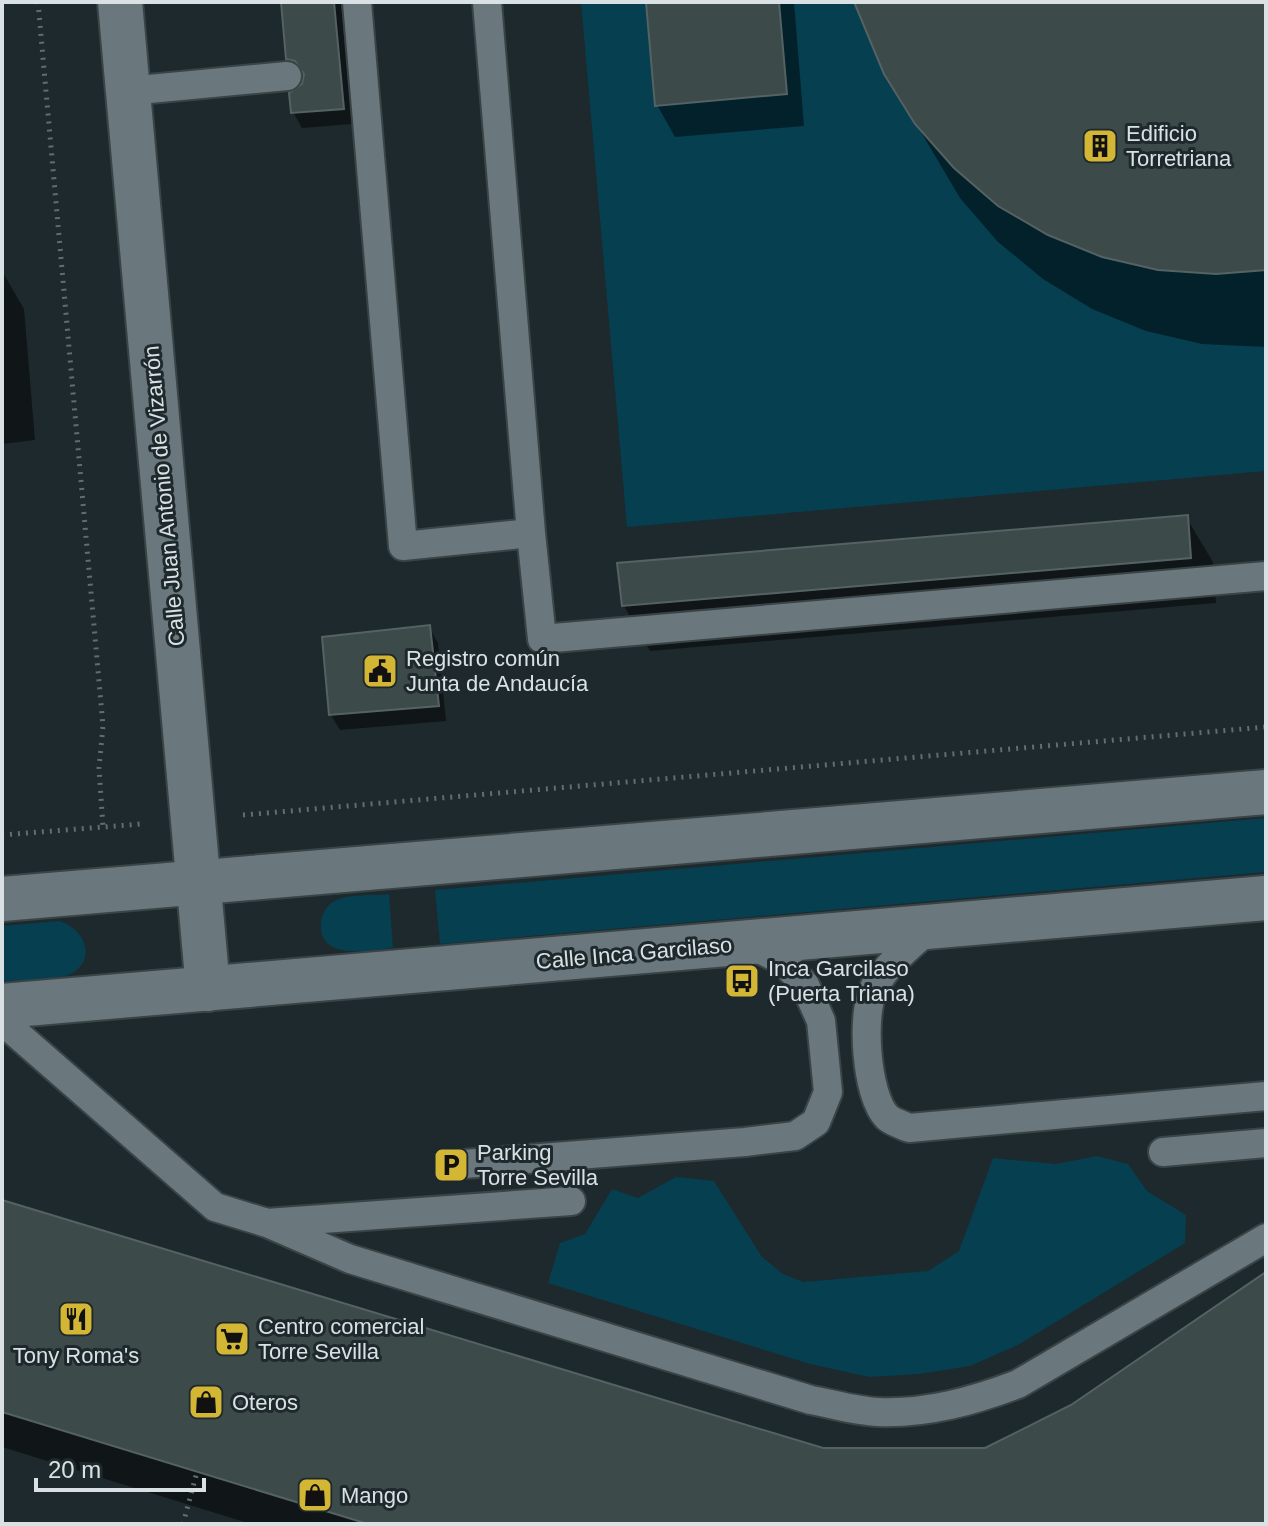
<svg xmlns="http://www.w3.org/2000/svg" width="1268" height="1526" font-family="Arial,sans-serif">
  <style>
    .green { fill: #053f50 }
    .shadow { fill: #0007 }
    .building { fill: #3d4a4a; stroke: #546263; stroke-width: 2 }
    .lines { fill: none; stroke-linecap: round; stroke-linejoin: round }
    .lane-casing { stroke: #3a4447; stroke-width: 32 }
    .street-casing { stroke: #3a4447; stroke-width: 48 }
    .secondary-casing { stroke: #3a4447; stroke-width: 48 }
    .path { stroke: #636c70; stroke-width: 5; stroke-dasharray: 2 6; stroke-linecap: butt }
    .lane { stroke: #6a777c; stroke-width: 28 }
    .street { stroke: #6a777c; stroke-width: 44 }
    .secondary { stroke: #6a777c; stroke-width: 44 }
    .labels { text-anchor: middle; dominant-baseline: central; stroke-width: 6; stroke-linejoin: round; paint-order: stroke }
    .poi-label { font-size: 22px; fill: #dae1e4; stroke: #1e292d; text-anchor: start }
    .street-label { font-size: 22px; fill: #dae1e4; stroke: #1e292d }
  </style>
  <rect width="100%" height="100%" fill="#1e292d"/>
  <path class="green" d="M581 2H646L656 106 787 94 779 2H857C866 26 873 53 885 76 940 179 1042 250 1157 270 1193 276 1230 273 1266 270V471L627 527Z
    M1266 818V872L440 944 435 890Z
    M389 894 393 948C371 950 318 962 321 923 321 916 326 906 333 902 347 893 373 896 389 894Z
    M59 921C89 930 97 965 66 976 52 981 18 980 2 981V926Z
    M1097 1156 1128 1164 1147 1191 1186 1215 1185 1243 1018 1345 970 1366 919 1374 869 1377 810 1364 548 1283 560 1243 585 1234 612 1189 638 1198 676 1177 714 1181 762 1257 783 1274 803 1282 928 1271 959 1251 993 1158 1056 1164Z"/>
  <path class="shadow" d="M283 2H341L352 124 302 128 293 112 305 76 297 75 288 58Z
    M648 2H794L804 126 675 137 657 105Z
    M856 2H1266V347L1202 344 1146 331 1092 309 1043 279 998 242 960 198 886 73Z
    M2 271 24 309 35 440 2 444Z
    M1186 517 1213 562 1216 603 650 651 624 606Z
    M429 627 438 643 446 721 340 730 331 715Z
    M2 1202 822 1450H985L1072 1407 1266 1275V1524H251L2 1447Z"/>
  <path class="building" d="M281 2H334L344 109 291 113 289 93 302 84 304 74 295 61 286 59Z
    M646 2H779L787 94 655 106Z
    M854 2H1266V270L1216 274 1158 270 1102 257 1048 235 998 206 954 168 915 124 884 74Z
    M1188 515 1191 558 622 606 617 563Z
    M430 625 439 706 329 715 322 637Z
    M2 1200 823 1448H985L1071 1405 1266 1272V1524H368L2 1412Z"/>
  <g class="lines">
    <defs>
      <path id="lane" d="M357 2 403 546 531 533 542 639 1266 576
        M487 2 531 533
        M128 91 287 76
        M930 928C910 946 888 963 875 986 860 1012 866 1096 887 1117 892 1122 903 1125 909 1128L1266 1096
        M2 1021 215 1207 267 1223 571 1201
        M1163 1152 1266 1143
        M451 1165 745 1142 795 1136 816 1122 828 1092 821 1021 805 985 783 961 750 944
        M267 1223 350 1259 811 1400C833 1404 856 1411 878 1412 927 1414 973 1401 1018 1384L1266 1238"/>
      <path id="street" d="M120 2 208 989"/>
      <path id="secondary" d="M2 899 1266 792
        M2 1006 1266 898"/>
    </defs>
    <use href="#lane" class="lane-casing"/>
    <use href="#street" class="street-casing"/>
    <use href="#secondary" class="secondary-casing"/>
    <path class="path" d="M38 2 103 726 99 768 103 827
      M243 815 1266 727
      M2 835 141 824
      M183 1524 197 1472"/>
    <use href="#lane" class="lane"/>
    <use href="#street" class="street"/>
    <use href="#secondary" class="secondary"/>
  </g>
  <defs>
    <symbol id="building-square" viewBox="-11 -11 22 22"><rect x="-9" y="-9" width="18" height="18" rx="4" fill="#d4b635" stroke="#1e292d"/><path d="M-4-6H4V6H1V3H-1V6H-4ZM-2.5-4.3h1.7v1.8h-1.7ZM.8-4.3h1.7v1.8H.8ZM-2.5-1h1.7V.8h-1.7ZM.8-1h1.7V.8H.8Z" fill="#111"/></symbol>
    <symbol id="civic-square" viewBox="-11 -11 22 22"><rect x="-9" y="-9" width="18" height="18" rx="4" fill="#d4b635" stroke="#1e292d"/><path d="M-.6-6.5H3V-4.5H.6V-3L4-1V1h2V6H-6V1h2V-1L-.6-3ZM-1.2 2.5V6h2.4V2.5Z" fill="#111"/></symbol>
    <symbol id="bus-square" viewBox="-11 -11 22 22"><rect x="-9" y="-9" width="18" height="18" rx="4" fill="#d4b635" stroke="#1e292d"/><path d="M-5-6H5V4H4V6H2V4H-2V6H-4V4H-5ZM-3.5-4V0h7V-4ZM-3.5 1.2v1.5H-2V1.2ZM2 1.2v1.5H3.5V1.2Z" fill="#111"/></symbol>
    <symbol id="parking-square" viewBox="-11 -11 22 22"><rect x="-9" y="-9" width="18" height="18" rx="4" fill="#d4b635" stroke="#1e292d"/><path d="M-3.5-5.5H1a3.5 3.5 0 0 1 0 7H-1V5.5H-3.5ZM-1-3.4V-.6H.8a1.4 1.4 0 0 0 0-2.8Z" fill="#111"/></symbol>
    <symbol id="restaurant-square" viewBox="-11 -11 22 22"><rect x="-9" y="-9" width="18" height="18" rx="4" fill="#d4b635" stroke="#1e292d"/><path d="M-5-6h1v4h1v-4h1v4h1v-4h1v5L-1.5 .5V6h-2V.5L-5-1ZM5-6V6H3V1.5H1.5Q1.5-4 5-6Z" fill="#111"/></symbol>
    <symbol id="supermarket-square" viewBox="-11 -11 22 22"><rect x="-9" y="-9" width="18" height="18" rx="4" fill="#d4b635" stroke="#1e292d"/><path d="M-6-5.5h2.5l.6 2H6L4.5 2H-2.5L-4.4-4H-6ZM-1.5 3.2a1.3 1.3 0 1 0 .1 0ZM3 3.2a1.3 1.3 0 1 0 .1 0Z" fill="#111"/></symbol>
    <symbol id="shop-square" viewBox="-11 -11 22 22"><rect x="-9" y="-9" width="18" height="18" rx="4" fill="#d4b635" stroke="#1e292d"/><path d="M-5-2.5h2.3a2.7 3.5 0 0 1 5.4 0H5L5.5 6h-11ZM-1.5-2.5h3a1.5 2.3 0 0 0-3 0Z" fill="#111"/></symbol>
  </defs>
  <g fill-rule="evenodd">
    <use href="#building-square" x="1080" y="126" width="40" height="40"/>
    <use href="#civic-square" x="360" y="651" width="40" height="40"/>
    <use href="#bus-square" x="722" y="961" width="40" height="40"/>
    <use href="#parking-square" x="431" y="1145" width="40" height="40"/>
    <use href="#restaurant-square" x="56" y="1299" width="40" height="40"/>
    <use href="#supermarket-square" x="212" y="1319" width="40" height="40"/>
    <use href="#shop-square" x="186" y="1382" width="40" height="40"/>
    <use href="#shop-square" x="295" y="1475" width="40" height="40"/>
  </g>
  <g class="labels">
    <g class="poi-label">
      <text x="1126" y="133">Edificio<tspan x="1126" dy="25">Torretriana</tspan></text>
      <text x="406" y="658">Registro común<tspan x="406" dy="25">Junta de Andaucía</tspan></text>
      <text x="768" y="968">Inca Garcilaso<tspan x="768" dy="25">(Puerta Triana)</tspan></text>
      <text x="477" y="1152">Parking<tspan x="477" dy="25">Torre Sevilla</tspan></text>
      <text x="258" y="1326">Centro comercial<tspan x="258" dy="25">Torre Sevilla</tspan></text>
      <text x="76" y="1355" text-anchor="middle">Tony Roma's</text>
      <text x="232" y="1402">Oteros</text>
      <text x="341" y="1495">Mango</text>
    </g>
    <g class="street-label">
      <text transform="translate(164 496) rotate(-95)">Calle Juan Antonio de Vizarrón</text>
      <text transform="translate(634 953) rotate(-5)">Calle Inca Garcilaso</text>
    </g>
  </g>
  <rect width="1268" height="1526" fill="none" stroke="#dae1e4" stroke-width="8"/>
  <path d="M36 1478v12h168v-12" fill="none" stroke="#dae1e4" stroke-width="4"/>
  <text x="48" y="1478" font-size="24" fill="#dae1e4" stroke="#1e292d" stroke-width="6" paint-order="stroke">20 m</text>
</svg>
